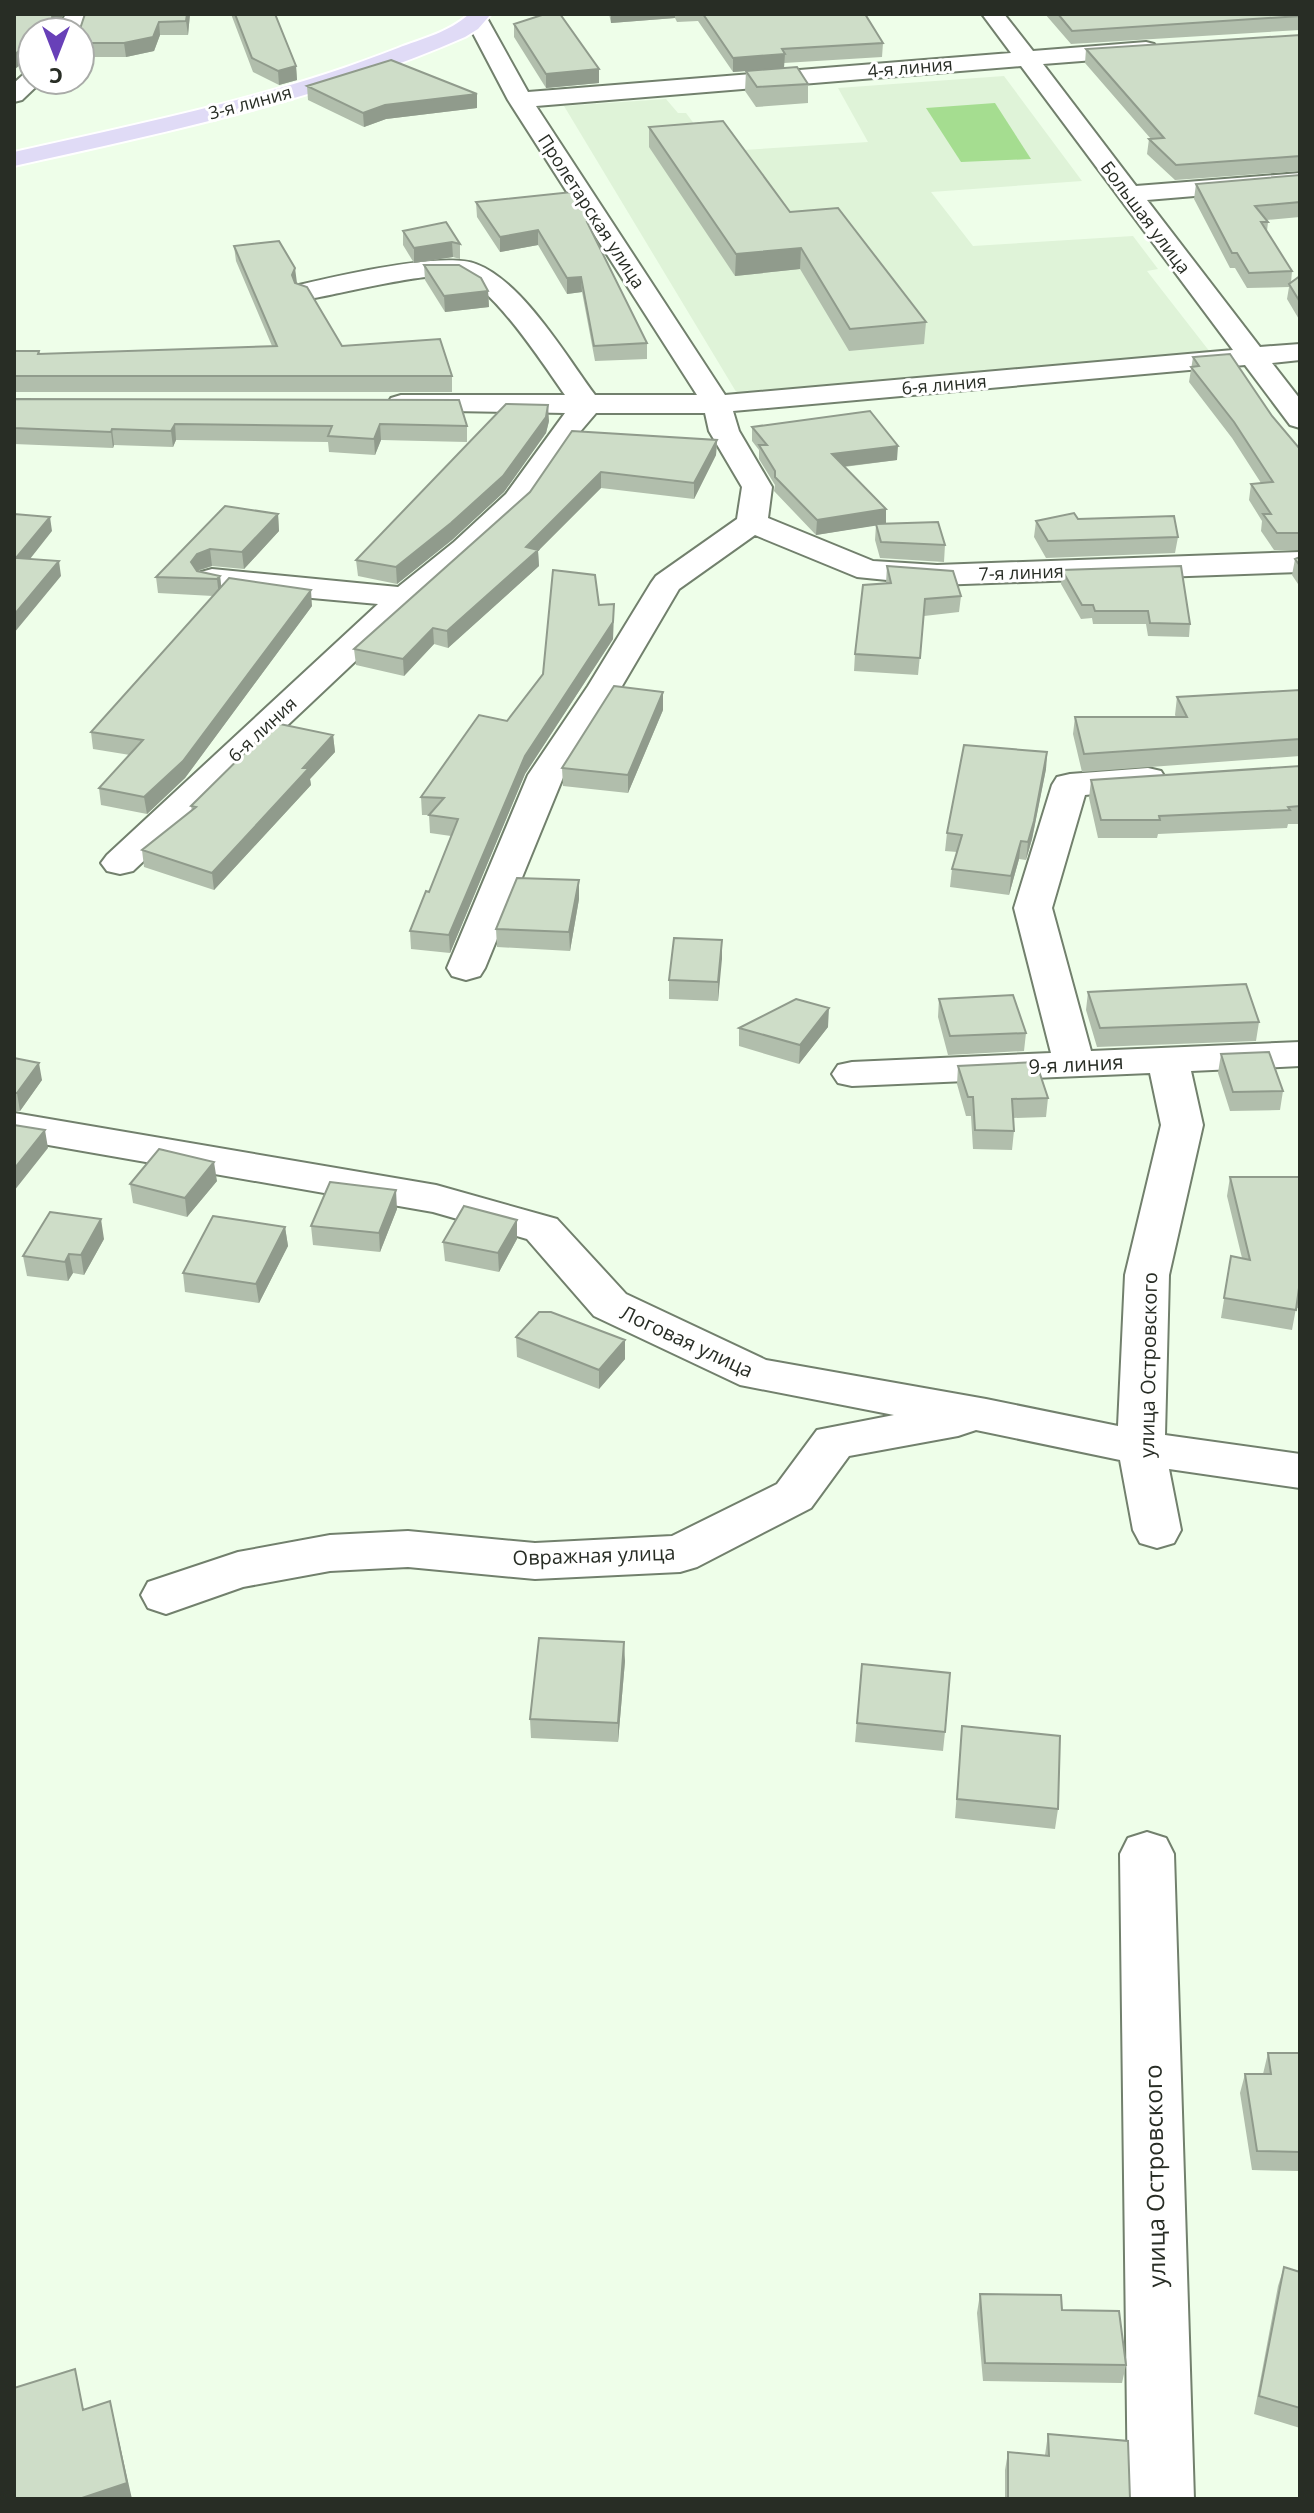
<svg xmlns="http://www.w3.org/2000/svg" width="1314" height="2513" font-family="'Open Sans',sans-serif">
  <style>
    .built { fill: #dff3d8 }
    .green { fill: #a5dd90 }
    .lines { fill: none; stroke-linecap: round; stroke-linejoin: round }
    .minor-casing { stroke: #72806d; stroke-width: 4 }
    .major-casing { stroke: #fff; stroke-width: 4 }
    .minor { fill: #fff; fill-rule: evenodd }
    .major { fill: #e0dbf6; fill-rule: evenodd }
    .wall { fill: #b1beac }
    .shaded-wall { fill: #909b8c }
    .building { fill: #ceddc8; stroke: #909b8c; stroke-width: 2 }
    .labels { text-anchor: middle; dominant-baseline: central; stroke-width: 6; stroke-linejoin: round; paint-order: stroke }
    .far-street-label { font-size: 18px; fill: #282d25; stroke: #fff }
    .street-label { font-size: 20px; fill: #282d25; stroke: #fff }
    .near-street-label { font-size: 24px; fill: #282d25; stroke: #fff }
  </style>
  <rect width="100%" height="100%" fill="#eefee9"/>
  <path class="built" d="M1004 76 1082 181 931 192 973 246 1133 236 1158 269 1147 271 1210 352 738 395 564 106 666 99 678 113H686L707 141 743 150 868 142 838 88Z"/>
  <path class="green" d="M995 103 1031 159 961 162 926 108Z"/>
  <g class="lines">
    <defs>
      <path id="minor" d="M66 14H88L78 32H56Z
        M479 14 488 20 528 92 1011 53 982 14H1004L1033 51 1146 42 1154 44 1157 49 1154 54 1146 56 1043 64 1136 186 1300 173V187L1147 200 1260 347 1300 344V360L1272 363 1300 399V428L1290 425 1245 365 733 411 739 431 772 487 768 518 873 561 937 565 1300 552V572L937 585 857 577 755 535 679 589 622 686 564 775 485 968 480 976 466 980 452 976 447 968 528 775 588 686 651 583 656 576 737 519 742 487 709 431 705 413H596L573 440 528 506 476 556 416 604 133 871 120 874 107 871 101 863 107 855 378 604 212 589 201 586 196 579 201 572 212 569 398 587 454 542 506 494 565 413 391 410 387 404 391 398 401 395H565C545 367 493 286 461 277 436 269 339 294 309 299L299 297 296 291 299 285C337 276 443 251 476 264 522 281 566 356 595 395H697L508 100 466 20 469 15ZM1021 66 1233 350 725 395 536 106Z
        M32 72V80H43L22 100 14 102V83L24 74Z
        M1148 768 1161 771 1166 779 1161 787 1085 795 1052 908 1091 1051 1300 1042V1066L1191 1071 1203 1125 1169 1275 1165 1435 1300 1454V1488L1169 1469 1181 1530 1174 1543 1157 1548 1140 1543 1133 1530 1120 1460 976 1430 958 1436 849 1456 811 1508 697 1567 680 1572 535 1579 408 1567 330 1571 243 1587 166 1614 148 1608 141 1595 148 1582 238 1552 330 1535 408 1531 535 1543 672 1536 777 1484 817 1430 894 1415 740 1385 594 1316 527 1239 433 1212 14 1139V1113L436 1185 557 1219 626 1294 766 1360 986 1399 1118 1426 1125 1275 1161 1125 1150 1073 852 1086 838 1083 832 1074 838 1065 852 1062 1051 1053 1014 908 1052 785 1057 777 1070 774Z
        M1147 1832 1166 1838 1174 1854 1194 2499H1128L1120 1854 1128 1838Z"/>
      <path id="major" d="M469 14H491L478 29 465 37C321 100 167 132 14 166V152C143 123 274 97 398 48 421 39 450 32 469 14Z"/>
    </defs>
    <use href="#minor" class="minor-casing"/>
    <use href="#major" class="major-casing"/>
    <use href="#minor" class="minor"/>
    <use href="#major" class="major"/>
  </g>
  <path class="wall" d="M85 14H190L188 35H160L154 51 126 57H80V32Z
    M231 14H274L296 66 297 80 279 85 253 72Z
    M609 14H865L883 43 882 57 784 63V68L733 72 698 21 677 22 675 18 611 23Z
    M1045 14H1300V30L1071 44Z
    M514 24 599 83 546 88 514 37Z
    M1300 35V171L1175 180 1147 154 1149 139H1151L1085 63 1086 49Z
    M746 71 808 84V103L756 107 745 91Z
    M307 86 477 94V108L386 119 364 127 308 100Z
    M649 127 790 212 926 322 924 344 849 351 800 269 735 276 649 147Z
    M1300 175V217L1266 220 1268 222 1267 231 1292 271 1291 283 1300 276V321L1287 299 1289 287 1247 288 1235 268H1230L1194 199 1196 184Z
    M476 202 591 221V232L647 343V359L595 361 582 292 567 294 538 245 500 252 477 217Z
    M403 231 460 244V259L453 257 414 263 403 245Z
    M234 246 297 284 342 346 452 376V392H14V351H39L40 354 272 346 236 261Z
    M424 265 488 291 489 307 445 312 425 280Z
    M1193 357 1272 416 1300 449V550H1274L1261 531 1262 521 1249 500 1251 484 1261 483 1232 438 1189 382Z
    M14 399 467 426V442L381 440 375 455 329 452 328 442 176 440 173 447 114 445 113 448 14 444Z
    M549 421 546 433 504 492 452 540 397 584 358 576 356 560Z
    M752 427 897 460 844 467 886 509V524L945 545 944 562 880 558 875 540 876 525 816 535 774 491 775 485 759 459V450L752 441Z
    M717 440 716 455 694 499 601 488 538 551 539 566 448 648 434 644 404 676 356 665 354 649 530 492Z
    M278 514 279 531 244 569 212 566 198 571 220 576 221 586 312 606 185 778 147 814 101 805 99 788 130 755 93 749 91 732 213 596 158 593 156 577Z
    M1078 519 1178 537 1175 553 1046 558 1034 537 1036 521Z
    M1300 557V587L1292 575 1295 559Z
    M887 566 961 596 959 612 924 616 918 675 854 671 855 654 886 583Z
    M1062 570 1190 624 1189 637 1148 636 1146 624H1093L1092 618 1081 619 1061 584Z
    M614 604 613 639 525 774 450 953 411 949 410 931 429 892 451 836 430 833 429 815H422L421 797 507 721 599 605Z
    M1300 690V756L1082 772 1073 734 1075 717H1176L1175 715 1177 697Z
    M663 710 628 793 563 786 562 768Z
    M333 735 335 752 310 779 311 785 214 890 144 867 142 850 192 811 191 806Z
    M1047 752 1046 769 1032 839 1026 860 1019 859 1009 895 950 887 952 869 957 852 945 851 947 833Z
    M1300 767V824H1288L1287 828 1158 834 1157 838H1098L1089 798 1091 780Z
    M579 899 570 951 497 947 496 929Z
    M722 940 718 1001 669 999V980Z
    M1088 992 1259 1022 1256 1041 1097 1047 1086 1010Z
    M939 999 1026 1033 1024 1051 948 1055 938 1017Z
    M828 1027 799 1064 739 1046V1028Z
    M1221 1054 1283 1091 1280 1110 1230 1111 1218 1073Z
    M14 1058 42 1080 20 1111H14Z
    M958 1066 1048 1098 1046 1117 1013 1118 1014 1131 1012 1150 973 1149 971 1116H966L957 1084Z
    M1230 1177H1300V1308H1296L1292 1330 1221 1318 1231 1256 1242 1258 1227 1196Z
    M217 1181 187 1217 133 1203 130 1184Z
    M397 1209 380 1252 313 1245 311 1226Z
    M517 1220V1239L499 1272 445 1261 443 1242Z
    M285 1227 288 1246 259 1303 185 1292 183 1273Z
    M104 1239 84 1275 73 1273 68 1281 27 1276 23 1256Z
    M516 1337 625 1340V1359L599 1389 517 1357Z
    M625 1661 618 1742 531 1738 530 1719Z
    M862 1664 945 1732 943 1751 855 1742Z
    M962 1726 1058 1809 1055 1829 955 1818Z
    M1268 2053H1300V2171L1252 2170 1240 2093 1245 2074H1263Z
    M1284 2267 1300 2272V2428L1254 2414 1278 2286Z
    M980 2294 1062 2310 1126 2365 1122 2383 983 2381 977 2313Z
    M1048 2434 1130 2499H1005V2470L1008 2452 1045 2455Z"/>
  <path class="shaded-wall" d="M54 14H64L56 27 57 32H42Z
    M187 14H190L188 35 186 21Z
    M611 14H675V18L611 23Z
    M159 22 160 35 154 51 126 57 124 43Z
    M32 40V55L14 70V55Z
    M785 54 784 68 733 72V58Z
    M296 66 297 80 279 85 278 71Z
    M599 69V83L546 88V74Z
    M477 94V108L386 119 364 127 363 113 385 105Z
    M538 230V245L500 252V237Z
    M452 242 453 257 414 263V248Z
    M801 248 800 269 735 276 736 254Z
    M295 268 297 283 293 290 292 275Z
    M581 277 582 292 567 294V278Z
    M488 291 489 307 445 312 444 296Z
    M548 405 549 421 546 433 504 492 452 540 397 584 396 567Z
    M175 424 176 440 173 447 171 431Z
    M380 424 381 440 375 455 374 439Z
    M112 429 114 445 113 448 111 432Z
    M717 440 716 455 694 499V483Z
    M898 446 897 460 831 468 832 454Z
    M601 472V488L538 551 539 566 448 648 447 631 526 547Z
    M886 509V524L816 535 817 520Z
    M278 514 279 531 244 569 242 552Z
    M50 517 52 531 19 573 16 558Z
    M210 549 212 566 199 570 193 579 191 562 197 554Z
    M59 561 61 576 14 633V615Z
    M220 576 222 593 219 596 217 579Z
    M311 590 312 606 185 778 147 814 144 797Z
    M614 604 613 639 525 774 450 953 449 935 525 756Z
    M433 628 434 644 404 676 403 659Z
    M663 692V710L628 793V775Z
    M333 735 335 752 310 779 311 785 214 890 212 873Z
    M1047 752 1046 769 1032 839 1026 860 1028 842Z
    M1021 841 1019 859 1009 895 1011 876Z
    M579 880V899L570 951 569 932Z
    M722 940V959L718 1001V982Z
    M829 1008 828 1027 799 1064 800 1045Z
    M39 1063 42 1080 20 1111 17 1093Z
    M45 1130 48 1148 14 1191V1169Z
    M214 1162 217 1181 187 1217 185 1198Z
    M396 1190 397 1209 380 1252 379 1233Z
    M101 1219 104 1239 84 1275 81 1255Z
    M517 1220V1239L499 1272 498 1253Z
    M285 1227 288 1246 259 1303 256 1284Z
    M69 1254 73 1273 68 1281 65 1262Z
    M625 1340V1359L599 1389V1370Z
    M624 1642 625 1661 618 1742V1723Z
    M110 2401 132 2499H79Z"/>
  <path class="building" d="M14 14H54L52 17 55 22 42 32H32V40L14 55Z
    M85 14H187L186 21 159 22 153 37 124 43H80V32H79Z
    M235 14H275L296 66 278 71 252 58Z
    M545 14H560L599 69 546 74 514 24Z
    M703 14H865L883 43 782 49 785 54 733 58Z
    M1058 14H1300V16L1072 31Z
    M1300 35V156L1176 165 1149 139 1164 138 1086 49Z
    M391 60 477 94 385 105 363 113 307 86Z
    M797 67 808 84 757 87 746 71Z
    M723 121 790 212 838 208 926 322 850 329 801 248 736 254 649 127Z
    M1300 175V202L1255 206 1268 222H1261L1292 271 1249 273 1237 253H1232L1196 184Z
    M572 192 591 221 587 222 647 343 594 346 581 277 567 278 538 230 500 237 476 202Z
    M446 222 460 244 452 242 414 248 403 231Z
    M279 241 295 268 292 275 295 283 307 287 342 346 440 339 452 376H14V351H39L38 354 277 346 234 246Z
    M424 265H459L481 278 488 291 444 296Z
    M1300 276V302L1289 284Z
    M1230 354 1272 416 1300 449V533H1277L1263 514H1271L1251 484 1273 482 1234 422 1191 367 1199 366 1193 357Z
    M14 399 459 400 467 426 380 424 374 439 328 436 332 426 175 424 171 431 112 429 111 432 14 428Z
    M506 404 548 405 546 417 503 476 451 523 396 567 356 560Z
    M870 411 898 446 832 454 886 509 817 520 775 477V471L759 445H767L752 427Z
    M572 431 717 440 694 483 601 472 526 547 538 550 447 631 433 628 403 659 354 649 530 492Z
    M225 506 278 514 242 552 210 549 197 554 191 562 197 571 220 576 217 579 156 577Z
    M1074 513 1078 519 1174 516 1178 537 1048 541 1036 521Z
    M14 514 50 517 16 558 59 561 14 615Z
    M938 522 945 545 881 542 876 524Z
    M1300 557V566L1295 559Z
    M887 566 953 571 961 596 925 599 920 658 855 654 863 585 891 583Z
    M1181 566 1190 624 1150 623 1148 611H1095L1093 605H1082L1062 570Z
    M553 570 595 575 599 605 614 604 613 622 525 756 449 935 410 931 426 891 429 892 458 819 429 815 444 798 421 797 479 715 507 721 543 674Z
    M229 578 311 590 183 761 144 797 99 788 143 740 91 732Z
    M614 686 663 692 628 775 562 768Z
    M1300 690V739L1084 754 1075 717H1187L1177 697Z
    M275 723 333 735 303 768H309L212 873 142 850 196 807 191 806Z
    M964 745 1047 752 1034 821 1028 842 1021 841 1011 876 952 869 962 835 947 833Z
    M1300 766V806L1288 807 1290 810 1159 816 1160 820H1101L1091 780Z
    M517 878 579 880 569 932 496 929Z
    M674 938 722 940 718 982 669 980Z
    M1246 984 1259 1022 1100 1028 1088 992Z
    M1013 995 1026 1033 950 1036 939 999Z
    M796 999 829 1008 800 1045 739 1028Z
    M1269 1052 1283 1091 1233 1092 1221 1054Z
    M14 1058 39 1063 17 1093H14Z
    M1036 1062 1048 1098 1012 1099 1014 1131 975 1130 973 1097H968L958 1066Z
    M14 1125 45 1130 14 1169Z
    M159 1149 214 1162 185 1198 130 1184Z
    M1230 1177H1300V1288H1299L1296 1310 1224 1298 1231 1256 1250 1260Z
    M330 1182 396 1190 379 1233 311 1226Z
    M464 1206 517 1220 498 1253 443 1242Z
    M50 1212 101 1219 81 1255 69 1254 65 1262 23 1256Z
    M213 1216 285 1227 256 1284 183 1273Z
    M539 1312H551L625 1340 599 1370 516 1337Z
    M539 1638 624 1642 618 1723 530 1719Z
    M862 1664 950 1673 945 1732 857 1723Z
    M962 1726 1060 1736 1058 1809 957 1799Z
    M1268 2053H1300V2152L1257 2151 1245 2074H1271Z
    M1284 2267 1300 2272V2408L1259 2396Z
    M980 2294 1061 2295 1062 2310 1119 2311 1126 2365 985 2363Z
    M75 2369 83 2410 110 2401 127 2483 79 2499H14V2388Z
    M1048 2434 1128 2441 1130 2499H1008V2452L1049 2456Z"/>
  <g class="labels">
    <g class="far-street-label">
      <text transform="translate(910 67) rotate(-5)">4-я линия</text>
      <text transform="translate(250 102) rotate(-15)">3-я линия</text>
      <text transform="translate(592 211) rotate(57)">Пролетарская улица</text>
      <text transform="translate(1146 217) rotate(53)">Большая улица</text>
      <text transform="translate(944 384) rotate(-5)">6-я линия</text>
      <text transform="translate(1021 572) rotate(-2)">7-я линия</text>
      <text transform="translate(262 729) rotate(-43)">6-я линия</text>
    </g>
    <g class="street-label">
      <text transform="translate(1076 1064) rotate(-3)">9-я линия</text>
      <text transform="translate(687 1341) rotate(25)">Логовая улица</text>
      <text transform="translate(1148 1365) rotate(-89)">улица Островского</text>
      <text transform="translate(594 1555) rotate(-2)">Овражная улица</text>
    </g>
    <g class="near-street-label">
      <text transform="translate(1154 2176) rotate(-91)">улица Островского</text>
    </g>
  </g>
  <rect width="1314" height="2513" fill="none" stroke="#282d25" stroke-width="32"/>
  <g transform="translate(56 56) rotate(180)"><circle r="38" fill="#ffffff" stroke="#a9aba8" stroke-width="2"/>
  <path d="M0-6L14 30L0 20L-14 30Z" fill="#6840b8"/>
  <text y="-12" font-size="22" font-weight="bold" text-anchor="middle" fill="#282d25">С</text>
  </g>
</svg>
